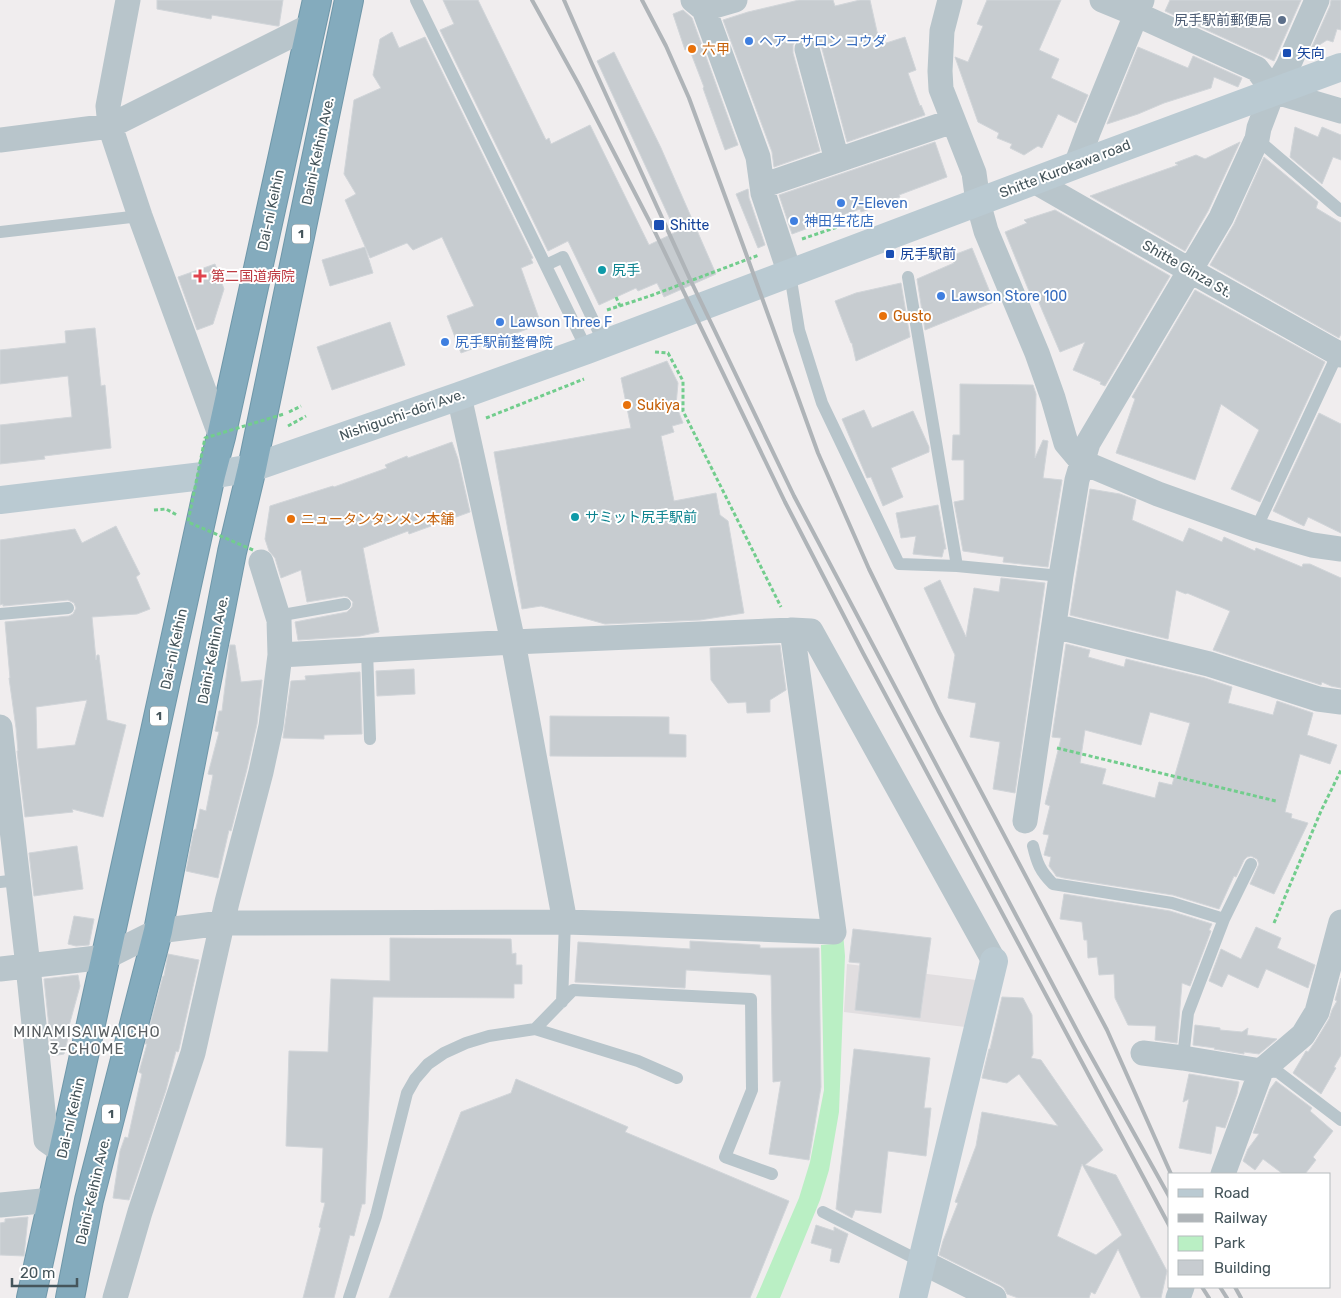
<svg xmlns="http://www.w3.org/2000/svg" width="1341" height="1298" font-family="Rubik,'Noto Sans JP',sans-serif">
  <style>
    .education { fill: #e1dee0 }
    .green { fill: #baefc4 }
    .building { fill: #c7ccd0; stroke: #d1d5d9; fill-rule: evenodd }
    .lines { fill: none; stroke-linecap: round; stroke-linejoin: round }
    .highway-casing { stroke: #6f97a9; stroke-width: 30 }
    .path { stroke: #72cd8d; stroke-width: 3; stroke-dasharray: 4 2.5; stroke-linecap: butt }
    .lane { stroke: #b8c5cb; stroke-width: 12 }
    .street { stroke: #b8c5cb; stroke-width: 25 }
    .secondary { stroke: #bacad2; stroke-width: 28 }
    .highway { stroke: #84abbd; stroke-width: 28 }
    .rail { stroke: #afb4b8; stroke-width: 4 }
    .path-bridge { stroke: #72cd8d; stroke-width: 3; stroke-dasharray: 4 2.5; stroke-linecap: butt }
    .service-dot { fill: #5c6f8a; stroke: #fff; stroke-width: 2 }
    .shop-dot { fill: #3f7fe0; stroke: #fff; stroke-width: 2 }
    .food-dot { fill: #e8710a; stroke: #fff; stroke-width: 2 }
    .transit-dot { fill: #1a4fb4; stroke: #fff; stroke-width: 2 }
    .culture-dot { fill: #0f9aa8; stroke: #fff; stroke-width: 2 }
    .health-dot { fill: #e0444e; stroke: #fff; stroke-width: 2 }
    .labels { text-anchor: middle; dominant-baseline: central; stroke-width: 4; stroke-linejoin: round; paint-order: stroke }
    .shield { fill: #fff; stroke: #7d888c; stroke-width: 1 }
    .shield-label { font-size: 12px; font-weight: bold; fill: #45555b }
    .service-label { font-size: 14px; fill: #4e5e75; stroke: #fff; text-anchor: end }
    .shop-label { font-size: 14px; fill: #366cbe; stroke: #fff; text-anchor: start }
    .food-label { font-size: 14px; fill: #c56008; stroke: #fff; text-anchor: start }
    .transit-label { font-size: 14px; fill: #164399; stroke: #fff; text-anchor: start }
    .street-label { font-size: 14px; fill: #45555b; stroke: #fff }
    .culture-label { font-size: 14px; fill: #0d838f; stroke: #fff; text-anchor: start }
    .health-label { font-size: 14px; fill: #be3a42; stroke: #fff; text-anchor: start }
    .neighbourhood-label { font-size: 15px; letter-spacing: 1px; fill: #5a5f62; stroke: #fff }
  </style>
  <rect width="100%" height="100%" fill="#f0edee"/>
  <path class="education" d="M847 964 976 980 965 1027 844 1012Z"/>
  <path class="green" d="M843 932 845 956 839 1112 829 1170 820 1200 780 1298H756L799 1198 810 1162 824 1090 821 945 832 944Z"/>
  <path class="building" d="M157 0H283L279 26H277L212 15 211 19 157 9Z
    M443 0H478L546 140 549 138 551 144 590 125 649 245 676 232 597 61 614 52 661 148 716 274 664 297 657 283 638 291 636 288 599 305 568 241 548 251 440 30 454 24Z
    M799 0H833L835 6 860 0H870L880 45 905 37 916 70 908 73 920 106 921 105 925 115 847 142 821 45 817 39 811 35H803L797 39 793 45V53L820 151 774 167 772 152 723 20 748 12Z
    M987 0H1061L1039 50 1059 59 1051 78 1088 95 1076 123 1058 114 1042 148 1038 146 1024 155 1010 148 1012 144 997 138 999 133 978 122 955 57 968 62 983 26 977 24Z
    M1170 0H1301L1274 61 1165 11Z
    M1331 0H1341V30L1337 29 1333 42 1327 40 1310 51 1330 6Z
    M683 10 692 18 738 145 725 150 703 88 704 87 689 48 685 50 673 14Z
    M392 32 399 48 425 37 533 258 531 259 533 263 521 268 541 324 461 353 447 316 474 306 442 237 413 250 407 243 370 258 345 200 356 194 344 174 354 100 381 88 373 75 380 39Z
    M1138 47 1188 68 1193 56 1242 78 1238 87 1214 77 1211 88 1164 103 1138 114 1107 124Z
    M1295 127 1318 137 1322 127 1341 135V160L1333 157 1322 184 1290 157Z
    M935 142 947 177 899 195 900 197 879 204V206L861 212 860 209 792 234 779 195Z
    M1240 142 1208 211 1185 251 1090 196 1178 165 1175 163 1196 155 1205 159Z
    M1264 157 1318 202 1316 208 1341 223V334L1339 338 1210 265 1234 224Z
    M748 189 749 198 765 245 758 248 736 194Z
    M1055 210 1170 276 1105 386 1100 384 1101 382 1073 370 1085 342 1060 352 1034 291 1031 296 1005 232 1027 223 1024 220Z
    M365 247 373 273 330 286 322 260Z
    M972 248 994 302 925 330 917 279 954 263 951 256Z
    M215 264 224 289 213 324 197 330 178 277Z
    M901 283 910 337 856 361 852 343H851L835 301 856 293Z
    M1195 290 1325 362 1260 502 1231 489 1259 430 1221 404 1195 480 1116 453 1135 399 1132 397Z
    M390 322 405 365 332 390 317 347Z
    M95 328 101 386 105 385 111 448 44 456 45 459 0 464V425L72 417 68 376 0 384V350L66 343 65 331Z
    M667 361 678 383 676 405 683 423 672 426 674 432 661 436 674 501 716 493 720 515 728 521 744 613 700 620 605 624 541 606 522 609 494 452 631 428 621 378Z
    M960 384 1033 385 1036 394 1035 458 1043 440 1048 441 1043 478 1062 480 1048 567 1003 562 1004 557 963 551 954 502 964 500V460H952L953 435H960Z
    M864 410 872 428 913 411 929 447V452L891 468 903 497 883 506 871 477 867 478 842 419Z
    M1319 413 1341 424V533L1308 517 1304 526 1273 511Z
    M452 442 458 459 470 512 409 534 408 531 363 548 379 632 360 636 298 640 295 622 347 612 352 607 353 602 348 597 344 596 307 602 301 570 281 578 275 558 269 551 265 539 270 506 333 486 334 487 387 468 385 465 407 456 408 458Z
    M1090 489 1120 494 1136 500 1132 520 1183 542 1189 528 1222 542 1224 537 1255 551 1256 548 1302 567 1303 564H1310L1341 578V688L1331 686 1322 682 1321 685 1213 650 1230 611 1187 593 1186 594 1176 590 1168 639 1070 615Z
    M938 505 946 549H944L942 557 913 554 916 536 901 538 896 513Z
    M116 526 140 574 136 577 150 609 137 614 92 617 96 660 97 655H99L107 720 126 725 103 817 72 809 73 812 25 817 17 751H18L16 728 9 678H10L5 622 69 616 73 614 76 608 74 603 68 600 3 606V604L0 605V540L75 529 82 543ZM87 700 75 745 37 749 36 707Z
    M1001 578 1045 583 1015 793 993 789 1000 742 970 737 976 703 948 698 955 655 924 588 940 580 966 637 974 588 999 592Z
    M1066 644 1090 650 1088 657 1124 667 1126 659 1205 678 1232 687 1228 703 1273 715 1277 701 1313 713 1307 735 1337 745 1330 764 1300 754 1285 812 1292 814 1291 818 1308 823 1274 894 1250 884 1259 864 1257 859 1251 856 1247 857 1244 860 1236 877 1234 876 1219 909 1173 895 1064 878 1056 876 1055 874 1049 866 1051 857 1044 855 1049 835 1043 834 1050 806 1045 804 1061 738 1052 737ZM1150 712 1190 723 1172 785 1159 782 1155 798 1102 784 1106 769 1080 763 1085 730 1141 745Z
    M230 645H235L241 682 262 680 257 724 247 769 231 831 229 830 218 878 186 871 194 830 196 829 200 809 206 811 213 775 208 774 219 732 215 731 219 711H222Z
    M780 645 786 690 770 700V712L747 713 746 702 728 703 711 680 710 648Z
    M414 669 415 694 377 696 376 671Z
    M360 672 362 734 324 735V739L283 738 291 681 306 680 305 676Z
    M550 716 669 717V734L686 735V757L550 756Z
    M77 846 83 889 34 896 29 853Z
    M1064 894 1170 911 1212 924 1209 930 1211 931 1190 986 1182 983 1177 1043 1155 1040 1156 1026 1128 1025 1115 998 1114 974 1099 975 1097 957 1088 958 1087 940H1084L1082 922 1060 919Z
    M74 916 94 919 89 945 76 946 68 944Z
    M1256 927 1281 938 1277 948 1315 965 1308 988 1266 969 1258 988 1228 974 1222 987 1209 981 1221 949 1241 959Z
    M853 929 931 938 920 1018 855 1010 860 963 849 962Z
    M390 938 511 939 512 954 516 953V965H522V984H514V998L373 997 365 1204H362L354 1236 350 1235 334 1298H303L321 1228 319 1227 325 1203 321 1202 323 1148 286 1146 289 1051 328 1052 331 979 390 981Z
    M690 941 760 945V948H819L821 1087 809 1160 769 1154 781 1081 773 1082 771 975 686 970 685 988 575 982 578 942 690 949Z
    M168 954 199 960 179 1049 178 1052 176 1051 166 1090 129 1200 113 1198 120 1151 125 1137 128 1138 142 1074 139 1072 147 1044H145L163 976H164Z
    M78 975 80 986 69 1026H71L64 1054 52 1056 44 979Z
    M1341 978V1055L1334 1067 1336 1068 1321 1094 1293 1073 1306 1051 1308 1052 1315 1042 1329 1019 1332 1010 1337 1001 1335 1000Z
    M1002 997 1023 998 1032 1015 1033 1054 1031 1058 1041 1060 1103 1150 1085 1165 1116 1175 1167 1271 1161 1298H1141L1118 1249 1095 1294 1091 1292 1089 1298H1018L1007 1294 1004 1288 1000 1285 939 1255 943 1241 958 1203 955 1202 976 1146 982 1112 1058 1126 1019 1074 1007 1083 982 1078 989 1049H990ZM1082 1164 1122 1235 1096 1255 1057 1236Z
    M1195 1025 1220 1028V1030L1242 1032 1248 1028 1247 1035 1277 1039 1259 1054 1244 1052V1054L1214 1049 1215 1048 1193 1045Z
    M854 1049 930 1058 924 1108H931L926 1156 888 1151 881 1213 855 1210 852 1218 836 1209Z
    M1189 1074 1239 1082 1237 1094 1225 1128 1216 1126 1211 1154 1179 1148 1189 1099 1183 1102Z
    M516 1079 628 1127 625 1132 789 1201 750 1298H389L461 1112 511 1093Z
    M1276 1081 1312 1108 1310 1111 1333 1131 1313 1157 1316 1160 1305 1174H1283L1263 1159 1255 1170 1243 1161 1248 1149 1259 1134 1253 1133 1270 1089Z
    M28 1217 24 1256 0 1255V1223L5 1222V1219Z
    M816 1225 834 1231V1227L848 1234 839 1263 830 1261 832 1249 811 1243Z"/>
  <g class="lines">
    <defs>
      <path id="highway" d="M31 1298 211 475 221 437 317 0
        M70 1298 89 1200 158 931 232 552 252 468 349 0"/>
    </defs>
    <use href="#highway" class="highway-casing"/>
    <path class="path" d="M802 239 846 224
      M616 297 620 306
      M607 310 650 296 759 255
      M655 352 668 353 683 381V411L781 607
      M289 412 301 406
      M486 418 584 379
      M288 426 306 416
      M154 510 166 509 177 515
      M1057 748 1276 801
      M1274 923 1321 811 1341 770"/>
    <path class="lane" d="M416 0 587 350
      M1257 139 1341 211
      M0 232 140 216
      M546 265 563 257 604 343
      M790 274 799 330 822 403 899 564 957 566 1061 576
      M908 277 957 566
      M1256 529 1338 353
      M0 614 68 608
      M277 616 345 604
      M367 650 370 739
      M1033 846C1037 863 1040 871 1053 884L1172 903 1224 919
      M0 882 18 880
      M562 1002 565 922
      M535 1029 573 990 751 999 752 1090 725 1157 772 1174
      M1183 1058 1188 1013 1224 919 1251 864
      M1261 1071 1278 1072 1341 1120
      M823 1212 922 1262
      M349 1298 376 1216 407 1093 415 1079 428 1064 444 1053 466 1043 489 1036 535 1029 638 1061 677 1078"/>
    <path class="street" d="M128 0 108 106 110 126 140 216 221 437
      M693 0 704 9 735 0
      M950 0 942 31 940 71 941 89 974 173 978 202 986 231 1037 353 1053 398 1066 443 1082 462 1158 494 1256 529 1312 545 1341 549
      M1102 0 1136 14 1257 69 1273 91 1341 111
      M704 9 758 157 763 193 790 274
      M807 49 837 160
      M0 140 110 126 310 26
      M1076 165 1089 130 1142 0
      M1034 181 1191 271 1341 355
      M762 186 953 121
      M459 396 513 642 565 922
      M1054 626 1209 664 1318 699 1341 702
      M280 655 513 642 792 630 811 631 994 961
      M0 727 28 966 46 1140 63 1152
      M1025 821 1061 576 1077 480 1088 443 1221 218 1257 139 1259 128 1273 91 1288 66 1317 0
      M0 969 106 957 158 931 222 923 565 922 632 924 834 932 792 630
      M1143 1053 1183 1058 1261 1071
      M1223 1174 1261 1071 1303 1035 1317 1012 1341 922
      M0 1205 52 1200
      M922 1262 994 1298
      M115 1298 140 1212 193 1053 227 902 261 772 271 726 280 655 279 620 261 562
      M1178 1298 1182 1287"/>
    <path class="secondary" d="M0 500 211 475 252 468 459 396 587 350 1076 165 1341 67
      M913 1298 994 961"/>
    <use href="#highway" class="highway"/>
    <path class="rail" d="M532 0 579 85 653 228 785 502 863 653 1170 1227
      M564 0 592 64 689 277 794 496 1082 1040 1170 1198
      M642 0 666 46 689 98 744 248 818 453 869 569 939 712 1107 1030 1171 1174
      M1202 1287 1209 1298
      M1220 1287 1227 1298
      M1235 1287 1241 1298"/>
    <path class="path-bridge" d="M253 550 188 522 205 438 284 414"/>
  </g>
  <circle class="service-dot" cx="1282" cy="20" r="5"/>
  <g class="shop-dot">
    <circle cx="749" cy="41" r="5"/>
    <circle cx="841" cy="203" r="5"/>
    <circle cx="794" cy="221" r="5"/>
    <circle cx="941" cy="296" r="5"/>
    <circle cx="500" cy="322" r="5"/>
    <circle cx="445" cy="342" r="5"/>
  </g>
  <g class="food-dot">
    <circle cx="692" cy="49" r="5"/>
    <circle cx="883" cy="316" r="5"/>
    <circle cx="627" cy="405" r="5"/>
    <circle cx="291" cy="519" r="5"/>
  </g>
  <g class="transit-dot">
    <rect x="1282" y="48" width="10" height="10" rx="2.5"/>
    <rect x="653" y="219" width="12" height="12" rx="2.5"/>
    <rect x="885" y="249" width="10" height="10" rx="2.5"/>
  </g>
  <g class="culture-dot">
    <circle cx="602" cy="270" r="5"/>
    <circle cx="575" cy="517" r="5"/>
  </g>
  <path class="health-dot" d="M197.5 268.5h5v5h5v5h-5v5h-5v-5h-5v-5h5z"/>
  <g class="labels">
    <g class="shield">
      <rect x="292" y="224.5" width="18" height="19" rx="4"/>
      <rect x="150" y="706.5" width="18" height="19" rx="4"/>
      <rect x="102" y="1104.5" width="18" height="19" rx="4"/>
    </g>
    <g class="shield-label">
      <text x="301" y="234">1</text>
      <text x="159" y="716">1</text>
      <text x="111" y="1114">1</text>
    </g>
    <g class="service-label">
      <text x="1272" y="20">尻手駅前郵便局</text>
    </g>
    <g class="shop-label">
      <text x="759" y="41">ヘアーサロン コウダ</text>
      <text x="851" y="203">7-Eleven</text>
      <text x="804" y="221">神田生花店</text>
      <text x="951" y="296">Lawson Store 100</text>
      <text x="510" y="322">Lawson Three F</text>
      <text x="455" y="342">尻手駅前整骨院</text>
    </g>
    <g class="food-label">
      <text x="702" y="49">六甲</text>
      <text x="893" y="316">Gusto</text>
      <text x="637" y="405">Sukiya</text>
      <text x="301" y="519">ニュータンタンメン本舗</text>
    </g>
    <g class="transit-label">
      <text x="1297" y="53">矢向</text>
      <text x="670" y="225">Shitte</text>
      <text x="900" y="254">尻手駅前</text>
    </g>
    <g class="street-label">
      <text transform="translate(318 151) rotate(-78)">Daini-Keihin Ave.</text>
      <text transform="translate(1065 169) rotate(-21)">Shitte Kurokawa road</text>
      <text transform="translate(271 210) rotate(-78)">Dai-ni Keihin</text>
      <text transform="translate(1187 269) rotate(30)">Shitte Ginza St.</text>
      <text transform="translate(402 415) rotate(-19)">Nishiguchi-dōri Ave.</text>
      <text transform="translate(174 649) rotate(-78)">Dai-ni Keihin</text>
      <text transform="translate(213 650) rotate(-79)">Daini-Keihin Ave.</text>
      <text transform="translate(71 1118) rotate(-77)">Dai-ni Keihin</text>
      <text transform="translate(93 1191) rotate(-77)">Daini-Keihin Ave.</text>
    </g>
    <g class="culture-label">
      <text x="612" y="270">尻手</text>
      <text x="585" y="517">サミット尻手駅前</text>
    </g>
    <g class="health-label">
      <text x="211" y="276">第二国道病院</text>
    </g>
    <g class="neighbourhood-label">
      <text x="87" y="1032">MINAMISAIWAICHO<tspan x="87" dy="17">3-CHOME</tspan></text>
    </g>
  </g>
  <rect x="1168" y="1173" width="162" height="115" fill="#ffffff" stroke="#b5bbbd"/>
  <rect x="1178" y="1189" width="25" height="8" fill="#bacad2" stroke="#b5bbbd"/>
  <text x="1214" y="1198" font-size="15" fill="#45555b">Road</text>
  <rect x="1178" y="1214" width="25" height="8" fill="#afb4b8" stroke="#b5bbbd"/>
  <text x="1214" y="1223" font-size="15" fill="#45555b">Railway</text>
  <rect x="1178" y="1236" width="25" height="15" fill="#baefc4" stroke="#b5bbbd"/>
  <text x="1214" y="1248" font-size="15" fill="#45555b">Park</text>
  <rect x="1178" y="1260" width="25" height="15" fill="#c7ccd0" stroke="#b5bbbd"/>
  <text x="1214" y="1273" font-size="15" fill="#45555b">Building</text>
  <path d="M12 1278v8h65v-8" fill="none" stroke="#45555b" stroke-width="2.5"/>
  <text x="20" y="1278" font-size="15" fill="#45555b" stroke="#ffffff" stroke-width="4" paint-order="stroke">20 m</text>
</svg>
